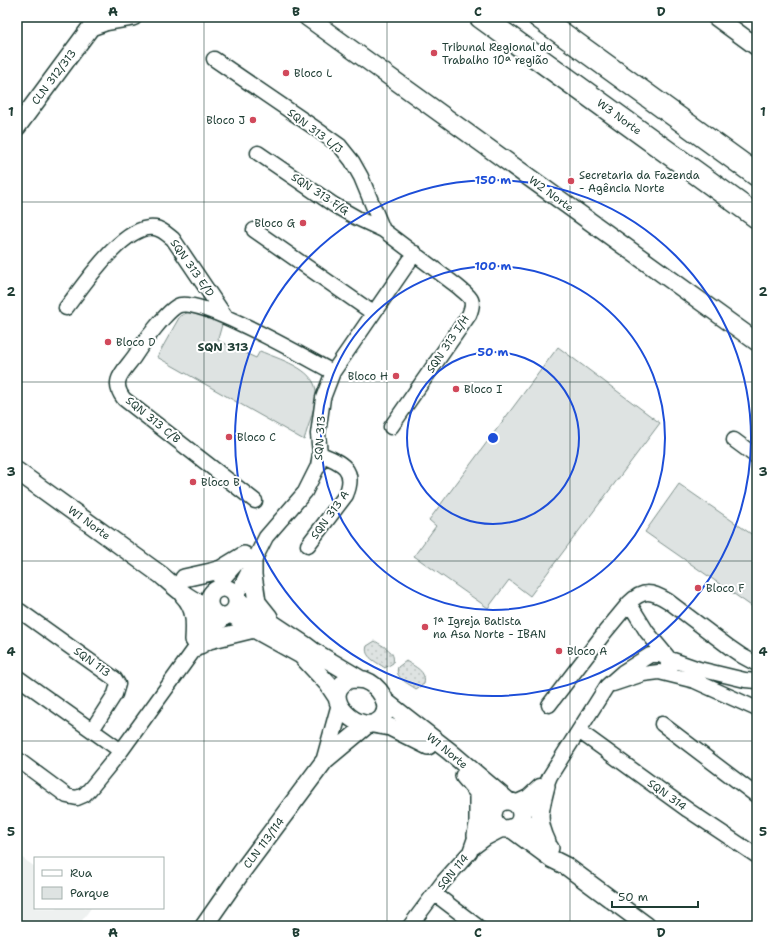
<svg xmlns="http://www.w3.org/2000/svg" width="774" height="943" font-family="'Shantell Sans',sans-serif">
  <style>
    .built { fill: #eef1f0 }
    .grass { fill: url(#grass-dots); stroke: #7e908b }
    .green { fill: #dee3e2; stroke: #7e908b }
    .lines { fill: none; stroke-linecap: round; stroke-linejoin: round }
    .minor-casing { stroke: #1f3d34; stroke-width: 17 }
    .tertiary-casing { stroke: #1f3d34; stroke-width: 20 }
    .primary-casing { stroke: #1f3d34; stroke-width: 25 }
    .minor { stroke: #fff; stroke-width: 14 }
    .tertiary { stroke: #fff; stroke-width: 17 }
    .primary { stroke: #fff; stroke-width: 22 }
    .grid { fill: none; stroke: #1f3d34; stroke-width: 1; stroke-opacity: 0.55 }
    .ring { fill: none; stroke: #1d4ed8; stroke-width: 2 }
    .poi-dot { fill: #d1495b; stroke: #fff; stroke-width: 1.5 }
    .labels { text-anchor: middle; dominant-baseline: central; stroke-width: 4; stroke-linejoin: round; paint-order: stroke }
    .poi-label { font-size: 11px; fill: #1f3d34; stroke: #fff; text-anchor: start }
    .street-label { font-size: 11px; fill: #1f3d34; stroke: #fff }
    .neighbourhood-label { font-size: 12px; font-weight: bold; fill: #1f3d34; stroke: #fff }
    .centre { fill: #1d4ed8; stroke: #fff; stroke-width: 2 }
    .ring-label { font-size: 12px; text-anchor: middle; font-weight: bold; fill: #1d4ed8; stroke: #fff; stroke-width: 4; stroke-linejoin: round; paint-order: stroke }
    .neatline { fill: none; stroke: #1f3d34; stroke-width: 1.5 }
    .grid-label { font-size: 13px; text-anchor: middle; font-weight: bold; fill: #1f3d34 }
  </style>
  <defs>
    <pattern id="grass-dots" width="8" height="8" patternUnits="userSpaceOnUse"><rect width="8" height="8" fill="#dee3e2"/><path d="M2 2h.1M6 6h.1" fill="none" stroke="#bec4c2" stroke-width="1.8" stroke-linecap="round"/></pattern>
  </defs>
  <rect width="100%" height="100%" fill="#fff"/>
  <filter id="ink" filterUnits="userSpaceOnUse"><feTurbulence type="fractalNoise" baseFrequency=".025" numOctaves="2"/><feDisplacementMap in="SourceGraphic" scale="8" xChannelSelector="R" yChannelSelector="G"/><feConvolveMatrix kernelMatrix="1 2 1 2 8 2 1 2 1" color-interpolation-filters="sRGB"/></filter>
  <g filter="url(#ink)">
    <path class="built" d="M17 854 35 867V908H91L78 926H17Z"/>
    <path class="grass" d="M375 641C384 647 396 651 393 663L385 668C377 662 363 657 367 646Z
      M406 661C415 667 427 671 424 684L416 689C408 683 394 678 398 667Z"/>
    <path class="green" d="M193 310 223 321 218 339 219 341 256 358 260 351C278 359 314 368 316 391 316 406 308 426 304 440L157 357 180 316Z
      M558 347 660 423 530 596 509 580 488 608 414 556 436 526 429 520Z
      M679 484 757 538V610L645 532Z"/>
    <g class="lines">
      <defs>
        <path id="minor" d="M214 59 312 126 340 146 352 161 361 177 383 230
          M258 153 334 205 357 218 383 230 457 286C470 297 476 299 469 315L391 427
          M254 230 373 313
          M66 308C83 286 124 223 155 228 162 229 168 235 173 239L225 316
          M734 440 757 457
          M255 501 124 399C110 381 123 372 134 357 141 346 168 308 180 305 205 299 306 358 333 372
          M308 545 346 495C357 469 341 462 320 454
          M218 589 222 580 238 562
          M236 596 266 537 305 492 318 466 320 454 318 434 323 398 333 372 415 253
          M20 611 115 679 118 684 115 694 92 730
          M194 639 211 610
          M669 674 667 656 647 632 629 603C643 589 652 591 668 601L729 647 742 656 755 663
          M17 677 121 751
          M613 684 643 674 659 672 695 681 757 709
          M549 705 605 632 629 603
          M662 724 757 796
          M579 731 688 810 757 856
          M17 759 67 796 77 798 84 795 90 789 121 751 194 650 226 616
          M515 803 528 797 540 786
          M521 814C535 804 544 792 550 776L607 686 623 672 650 655H659L699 669 745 680 757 681
          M474 847 486 838 505 828
          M435 894 477 926
          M410 926 443 882 470 852 476 835 494 817"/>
        <path id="tertiary" d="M307 17 757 342
          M716 17 757 47
          M91 27 105 22 133 17
          M17 127 91 27
          M17 471 161 575C175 587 190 602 209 606
          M253 562V575L257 602 269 617
          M184 578 211 572 221 569 244 555
          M209 602a14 14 0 1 1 28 0a14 14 0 1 1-28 0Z
          M183 595C196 608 195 623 194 640
          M237 600 305 645 313 651 360 679
          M231 614 254 629 301 655 328 684 336 696
          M200 645 209 640 254 629
          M351 679C356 679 360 679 364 680 378 685 393 704 382 718 363 741 313 694 351 679Z
          M386 702 449 751 508 801
          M373 724 390 727 428 746
          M325 760 340 706
          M464 776 494 811
          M546 786C540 810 536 819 547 842
          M493 815a14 14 0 1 1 28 0a14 14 0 1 1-28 0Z
          M521 817 550 848
          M510 828 552 859 566 866 647 926
          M476 835 478 824V791
          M204 926 243 870 325 760 367 725"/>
        <path id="primary" d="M481 17 757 217
          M539 17 757 175"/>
      </defs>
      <use href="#minor" class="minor-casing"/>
      <use href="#tertiary" class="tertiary-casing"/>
      <use href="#primary" class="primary-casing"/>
      <use href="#minor" class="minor"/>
      <use href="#tertiary" class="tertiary"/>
      <use href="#primary" class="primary"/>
    </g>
  </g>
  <path class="grid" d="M204 17V926M387 17V926M570 17V926M17 202H757M17 382H757M17 561H757M17 741H757"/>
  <g class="ring">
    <circle cx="493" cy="438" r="86"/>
    <circle cx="493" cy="438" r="172"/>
    <circle cx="493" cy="438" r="258"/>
  </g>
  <g class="poi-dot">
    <circle cx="434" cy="53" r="4"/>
    <circle cx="286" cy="73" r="4"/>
    <circle cx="253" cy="120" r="4"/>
    <circle cx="571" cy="181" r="4"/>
    <circle cx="303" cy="223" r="4"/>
    <circle cx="108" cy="342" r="4"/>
    <circle cx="396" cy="376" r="4"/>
    <circle cx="456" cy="389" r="4"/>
    <circle cx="229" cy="437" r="4"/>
    <circle cx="193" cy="482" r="4"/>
    <circle cx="698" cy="588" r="4"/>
    <circle cx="425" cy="627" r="4"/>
    <circle cx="559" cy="651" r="4"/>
  </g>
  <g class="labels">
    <g class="poi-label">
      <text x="442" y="47">Tribunal Regional do<tspan x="442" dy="13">Trabalho 10ª região</tspan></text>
      <text x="294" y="73">Bloco L</text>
      <text x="245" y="120" text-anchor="end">Bloco J</text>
      <text x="579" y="175">Secretaria da Fazenda<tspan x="579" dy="13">- Agência Norte</tspan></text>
      <text x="295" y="223" text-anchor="end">Bloco G</text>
      <text x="116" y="342">Bloco D</text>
      <text x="388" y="376" text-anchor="end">Bloco H</text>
      <text x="464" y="389">Bloco I</text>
      <text x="237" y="437">Bloco C</text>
      <text x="201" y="482">Bloco B</text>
      <text x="706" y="588">Bloco F</text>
      <text x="433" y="621">1ª Igreja Batista<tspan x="433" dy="13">na Asa Norte - IBAN</tspan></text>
      <text x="567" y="651">Bloco A</text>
    </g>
    <g class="street-label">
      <text transform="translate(54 77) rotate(-53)">CLN 312/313</text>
      <text transform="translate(619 117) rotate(36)">W3 Norte</text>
      <text transform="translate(315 131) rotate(37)">SQN 313 L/J</text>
      <text transform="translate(320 194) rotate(33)">SQN 313 F/G</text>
      <text transform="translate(551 194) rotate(36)">W2 Norte</text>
      <text transform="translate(192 268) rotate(55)">SQN 313 E/D</text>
      <text transform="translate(448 344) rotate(-56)">SQN 313 I/H</text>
      <text transform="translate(153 420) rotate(39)">SQN 313 C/B</text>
      <text transform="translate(320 438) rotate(-86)">SQN 313</text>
      <text transform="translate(330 515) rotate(-54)">SQN 313 A</text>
      <text transform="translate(89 523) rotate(36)">W1 Norte</text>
      <text transform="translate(92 662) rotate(36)">SQN 113</text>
      <text transform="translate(447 751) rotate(39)">W1 Norte</text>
      <text transform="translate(667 795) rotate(36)">SQN 314</text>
      <text transform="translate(264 843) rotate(-53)">CLN 113/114</text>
      <text transform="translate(453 872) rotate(-50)">SQN 114</text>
    </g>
    <g class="neighbourhood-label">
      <text x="223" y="347">SQN 313</text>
    </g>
  </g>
  <circle cx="493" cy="438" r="6" class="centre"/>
  <g class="ring-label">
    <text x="493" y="184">150 m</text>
    <text x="493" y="270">100 m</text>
    <text x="493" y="356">50 m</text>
  </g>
  <rect width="774" height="943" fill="none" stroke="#fff" stroke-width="44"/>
  <rect x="34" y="857" width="130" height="52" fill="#ffffff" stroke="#a5b1ae"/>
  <rect x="42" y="870" width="20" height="6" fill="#ffffff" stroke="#a5b1ae"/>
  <text x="70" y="877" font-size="12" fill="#1f3d34">Rua</text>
  <rect x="42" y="887" width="20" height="12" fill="#dee3e2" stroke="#a5b1ae"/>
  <text x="70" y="897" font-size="12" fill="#1f3d34">Parque</text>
  <path d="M612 901v6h86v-6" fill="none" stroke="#1f3d34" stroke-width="2"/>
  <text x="618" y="901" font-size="12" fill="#1f3d34" stroke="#ffffff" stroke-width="3" paint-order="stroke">50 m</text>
  <rect x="22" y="22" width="730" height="899" class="neatline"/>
  <g class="grid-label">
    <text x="113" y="16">A</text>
    <text x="296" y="16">B</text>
    <text x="478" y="16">C</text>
    <text x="661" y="16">D</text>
    <text x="11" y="116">1</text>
    <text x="763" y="116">1</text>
    <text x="11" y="296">2</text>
    <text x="763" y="296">2</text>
    <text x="11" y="476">3</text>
    <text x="763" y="476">3</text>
    <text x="11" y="656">4</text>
    <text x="763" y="656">4</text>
    <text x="11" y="836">5</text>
    <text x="763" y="836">5</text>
    <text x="113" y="937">A</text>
    <text x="296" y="937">B</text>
    <text x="478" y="937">C</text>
    <text x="661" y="937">D</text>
  </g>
</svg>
